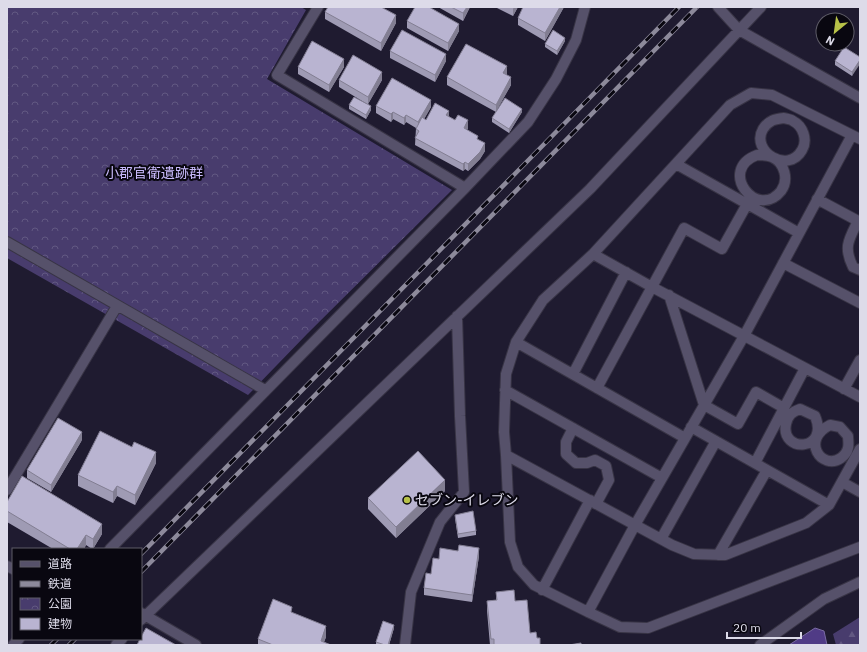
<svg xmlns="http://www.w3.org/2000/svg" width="867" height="652" font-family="'IBM Plex Sans','Noto Sans JP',sans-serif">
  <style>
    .forest { fill: url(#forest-firs) }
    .park { fill: url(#park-crowns) }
    .water { fill: #503b86; stroke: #7a6ba4 }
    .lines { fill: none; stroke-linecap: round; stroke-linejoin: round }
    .minor-casing { stroke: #383445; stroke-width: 12 }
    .minor { stroke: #56516a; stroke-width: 10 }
    .rail-casing { stroke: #8d8a9b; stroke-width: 4.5 }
    .rail { stroke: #090710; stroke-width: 3; stroke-dasharray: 9; stroke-linecap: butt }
    .wall { fill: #9f9bb4 }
    .shaded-wall { fill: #827e92 }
    .building { fill: #b9b4d1; stroke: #827e92 }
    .poi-dot { fill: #b7c148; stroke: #090710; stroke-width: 1.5 }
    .labels { text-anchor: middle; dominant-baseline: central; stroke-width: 4; stroke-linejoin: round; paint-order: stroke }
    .park-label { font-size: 14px; fill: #c8bafb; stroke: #090710 }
    .poi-label { font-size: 14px; fill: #dddbe9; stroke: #090710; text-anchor: start }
  </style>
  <defs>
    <pattern id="forest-firs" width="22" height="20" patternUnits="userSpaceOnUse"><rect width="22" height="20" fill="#483c6d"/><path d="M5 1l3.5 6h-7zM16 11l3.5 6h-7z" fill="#625882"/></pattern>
    <pattern id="park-crowns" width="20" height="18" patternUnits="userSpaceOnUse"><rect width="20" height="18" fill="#483c6d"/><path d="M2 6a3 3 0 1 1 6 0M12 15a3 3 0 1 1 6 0" fill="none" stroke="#625882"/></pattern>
  </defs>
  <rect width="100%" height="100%" fill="#1f1b30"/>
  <path class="forest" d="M860 617V645H836L833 634Z"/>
  <path class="park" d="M7 7H301L306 10 267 79 452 190 307 334 248 395 7 258Z"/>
  <path class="water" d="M815 628 824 631 827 645H789Z"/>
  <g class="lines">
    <defs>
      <path id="minor" d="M318 7 277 75 465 188
        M718 7 739 30 860 98
        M784 118C787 119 791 119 793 121 803 126 808 140 802 150 788 175 750 151 763 129 769 120 775 119 784 118Z
        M852 135 744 336 635 525 588 612 620 627 648 628 860 547
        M860 139 772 95 751 93 730 105 593 254 543 300 516 342 506 374 504 432 506 455 672 545 694 554 725 555 806 523 829 505 860 449
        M757 155C762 155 767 155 772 157 785 163 789 180 781 191 757 221 717 170 757 155Z
        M676 164 799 233
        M817 199 860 222
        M858 221C849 239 843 247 853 267L860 270
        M7 242 265 390
        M593 254 652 287 860 397
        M783 263 860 303
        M669 295 704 405 738 424 756 392 784 408
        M516 342 685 438
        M573 374 626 272
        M597 388 684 228 722 249 751 197
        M844 389 860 360
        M505 390 662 478
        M800 409 815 416C830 452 780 453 786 424 788 415 792 412 800 409Z
        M830 425 840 427 848 436C848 439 849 444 848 448 847 453 845 455 841 458 822 471 800 440 830 425Z
        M691 427 829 505
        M573 428 566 442V454L576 463H587L595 460 606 466 609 480 596 504
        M506 455 510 542 518 567 534 585 588 612
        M755 463 805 368
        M842 482 860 492
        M7 490 117 306
        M661 539 716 441
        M110 549 465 188 528 122 556 79 576 40 585 7
        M718 555 767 470
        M7 566 13 569
        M542 590 590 500
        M141 613 196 645
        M141 620 590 189 761 7
        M13 645 19 639
        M116 645 122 639
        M405 645 411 592 440 522 464 492 460 416 457 316
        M760 645 824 599 860 582"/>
    </defs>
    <use href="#minor" class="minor-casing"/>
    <use href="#minor" class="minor"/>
    <defs>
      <path id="rail" d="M141 554 679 7
        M141 572 697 7
        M51 645 57 639
        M69 645 75 639"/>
    </defs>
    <use href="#rail" class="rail-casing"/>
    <use href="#rail" class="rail"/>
  </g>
  <path class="wall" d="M438 7H470L463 21Z
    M495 7H518L513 16Z
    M564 7 545 41 518 25V18Z
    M325 12 396 23 381 51 325 19Z
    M407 21 459 31 448 51 407 28Z
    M565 41 557 55 545 47V44Z
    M390 51 446 61 435 82 390 58Z
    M860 57 852 76 835 65V61Z
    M298 67H344L329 92 298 74Z
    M506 74 511 85 496 111 522 112 509 133 492 122V118L496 112 447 85V77L507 74Z
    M339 80H382L368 104 371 110 366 119 349 109V105L367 104 339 87Z
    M376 106 431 107 424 119 426 120 449 117 468 128 467 130 478 140 485 151 480 159 468 171 465 169 463 171 415 145 416 128 406 122 404 125 393 119 391 122 376 113Z
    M82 440 51 492 27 478V470Z
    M156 463 135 505 117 496 113 503 78 486V475Z
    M445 491 396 538 368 509V498Z
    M7 502 102 534 93 549H92L86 545 84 549H53L7 522Z
    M455 515 476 531V535L458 538 455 518Z
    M458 551 479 556 472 602 424 595V588L439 559Z
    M496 592 515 601 530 633 537 638 540 645H490L487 611V601L496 600Z
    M292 613 326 637 324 642 331 645H258V639Z
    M394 628 389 645H376V642Z"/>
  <path class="shaded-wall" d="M467 7H470L463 21V13Z
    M514 7H518L513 16V9Z
    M560 7H564L545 41V33Z
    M396 15V23L381 51V43Z
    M459 24V31L448 51V43Z
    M565 38V41L557 55V51Z
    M446 54V61L435 82V75Z
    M344 59V67L329 92V85Z
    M860 60V64L852 76V72Z
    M507 66V74L503 80V73Z
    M382 72V80L368 104V97Z
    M511 77V85L496 112V105Z
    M431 100V107L418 130V122Z
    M371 106V110L366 119V115Z
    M522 109V112L509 133V129Z
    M449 111V118L446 115Z
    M393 112V119L391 122V114Z
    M406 115V122L404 125V118Z
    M468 120V128L464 135V128Z
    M485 143V151L480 159 468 171V164Z
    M465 162V169L463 171V164Z
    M82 432V440L51 492V485Z
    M156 452V463L135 505V495Z
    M445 480V491L396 538V527Z
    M117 486V496L113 503V492Z
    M102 524V534L93 549V539Z
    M86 535V545L84 549H77Z
    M479 548V556L472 602V595Z
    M394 625V628L389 645H388Z
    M326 626V637L323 645 321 641Z"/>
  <path class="building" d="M328 7H381L396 15 381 43 325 12Z
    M415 7H429L459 24 448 43 407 21Z
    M451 7H467L463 13Z
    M523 7H560L545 33 518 18Z
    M402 30 446 54 435 75 390 51Z
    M553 30 565 38 557 51 545 44Z
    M312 41 344 59 329 85 298 67Z
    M466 44 507 66 503 73 511 77 496 105 447 77Z
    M844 47 860 57V60L852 72 835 61Z
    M353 55 382 72 368 97 339 80Z
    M392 78 431 100 418 122 406 115 404 118 393 112 391 114 376 106Z
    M354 97 371 106 366 115 349 105Z
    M505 98 522 109 509 129 492 118Z
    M435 103 449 111 446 115 455 120 458 115 468 120 464 128 478 136 477 139 485 143 480 152 468 164 465 162 463 164 415 138 419 131 416 129 422 117 426 120Z
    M58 418 82 432 51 485 27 470Z
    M100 431 132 447 134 442 156 452 135 495 117 486 113 492 78 475Z
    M418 451 445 480 396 527 368 498Z
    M22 476 102 524 93 539 86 535 77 549H70L7 511V502Z
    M473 511 476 531 458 534 455 515Z
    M459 545 479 548 472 595 424 588 426 573 431 574 433 558 439 559 440 548 458 551Z
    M514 590 515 601 527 600 530 633 536 632 537 638H540V645H494V639H491L487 601 497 600 496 592Z
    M273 599 292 607 291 612 326 626 321 641 331 645H273L258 639Z
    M383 621 394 625 388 645H385L376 642Z
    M146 628 176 645H137L140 639H141V637Z
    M581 643V645H569Z"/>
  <circle class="poi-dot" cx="407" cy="500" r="4"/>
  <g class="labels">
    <g class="park-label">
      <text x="154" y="173">小郡官衛遺跡群</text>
    </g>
    <g class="poi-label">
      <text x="415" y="500">セブン-イレブン</text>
    </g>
  </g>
  <rect width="867" height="652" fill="none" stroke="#dddbe9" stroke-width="16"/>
  <rect x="12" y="548" width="130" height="92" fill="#090710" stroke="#5e5c67"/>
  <rect x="20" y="561" width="20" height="6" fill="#56516a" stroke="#5e5c67"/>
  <text x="48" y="568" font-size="12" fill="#dddbe9">道路</text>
  <rect x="20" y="581" width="20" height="6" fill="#8d8a9b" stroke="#5e5c67"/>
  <text x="48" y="588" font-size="12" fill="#dddbe9">鉄道</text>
  <rect x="20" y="598" width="20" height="12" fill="url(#park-crowns)" stroke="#5e5c67"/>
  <text x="48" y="608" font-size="12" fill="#dddbe9">公園</text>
  <rect x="20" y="618" width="20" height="12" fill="#b9b4d1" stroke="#5e5c67"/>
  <text x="48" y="628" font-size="12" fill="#dddbe9">建物</text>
  <g transform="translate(835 32) rotate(209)"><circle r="19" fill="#090710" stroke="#5e5c67"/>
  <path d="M0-3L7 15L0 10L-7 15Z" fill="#b7c148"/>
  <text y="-6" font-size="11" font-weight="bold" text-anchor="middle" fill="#dddbe9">N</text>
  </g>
  <path d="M727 632v6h74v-6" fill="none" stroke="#dddbe9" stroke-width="2"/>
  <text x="733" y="632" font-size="12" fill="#dddbe9" stroke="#090710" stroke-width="3" paint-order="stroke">20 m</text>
</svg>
